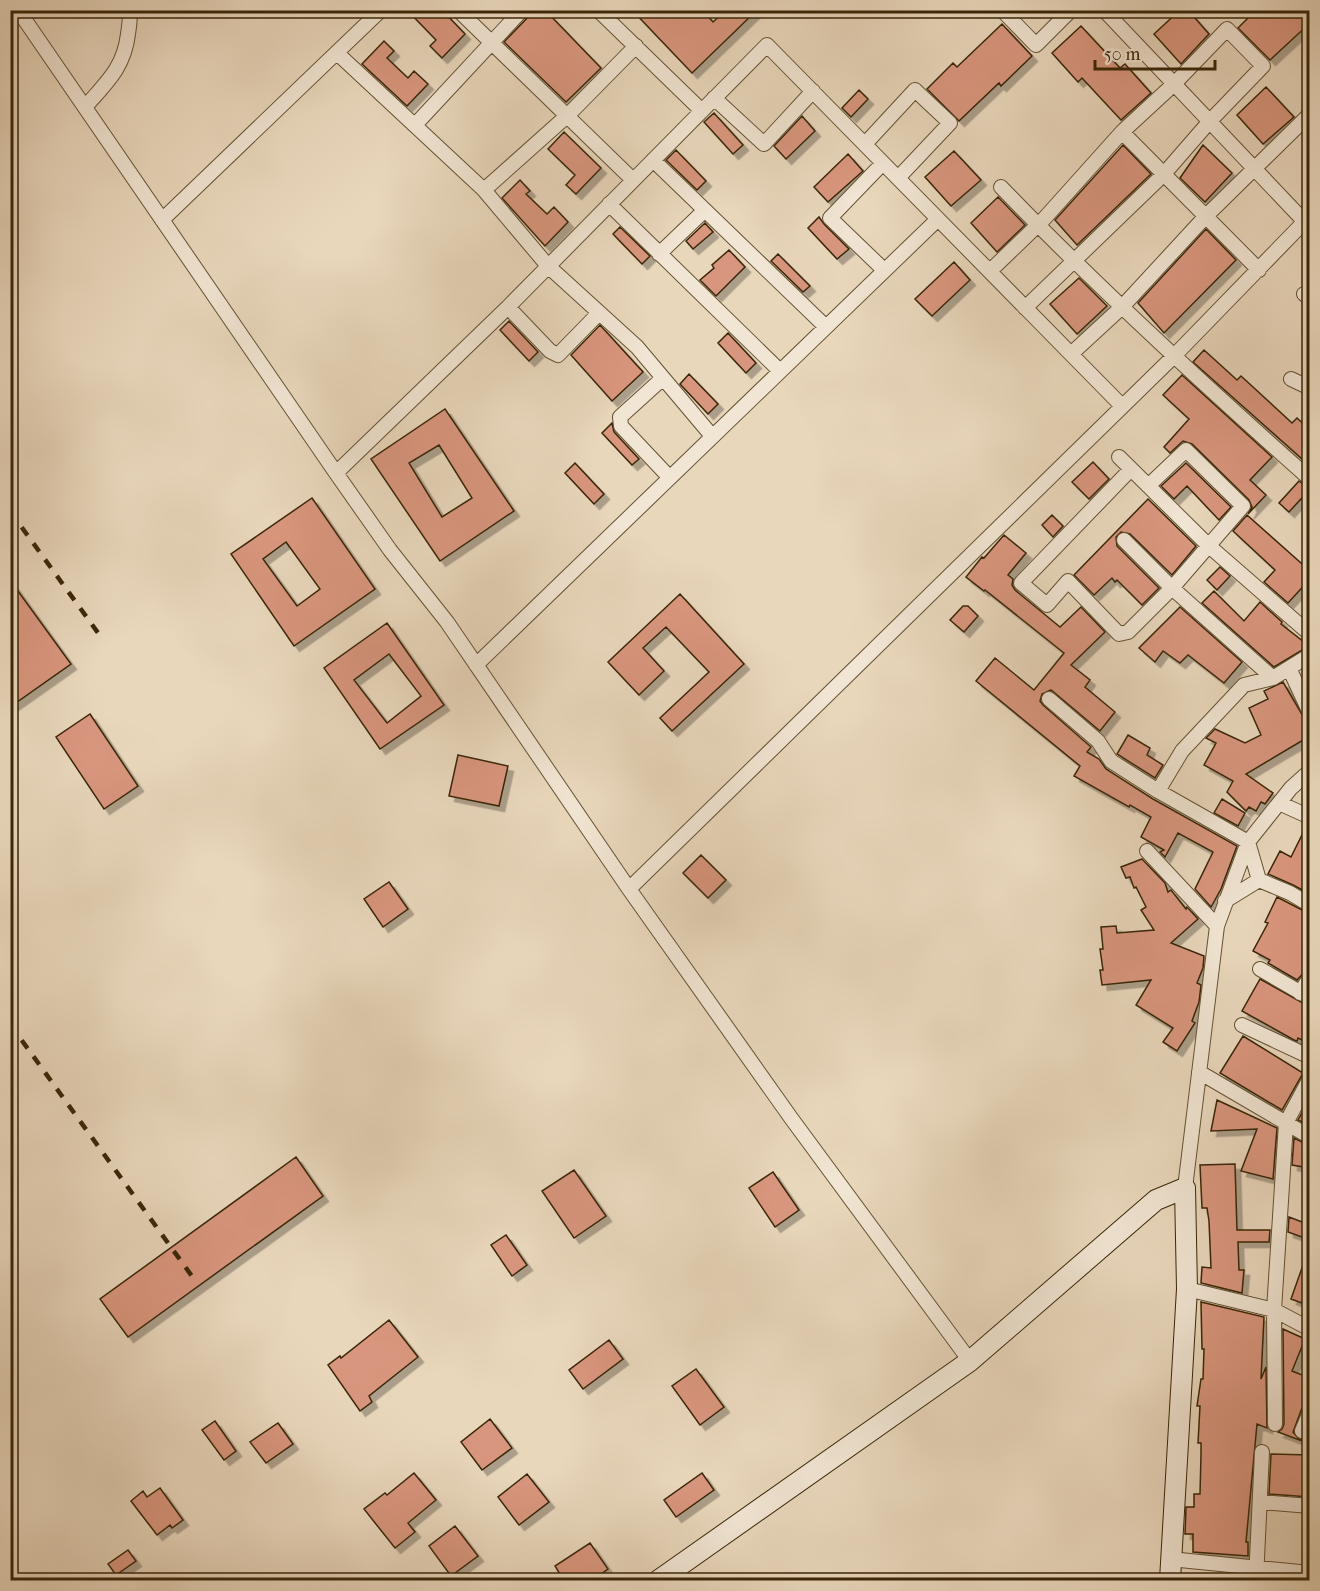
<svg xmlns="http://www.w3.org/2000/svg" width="1320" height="1591" font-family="'IM FELL French Canon',serif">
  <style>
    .building { fill: #d9967e; stroke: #392607; stroke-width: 1.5; fill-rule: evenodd; filter: url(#shadow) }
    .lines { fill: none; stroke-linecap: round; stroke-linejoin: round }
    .street-casing { stroke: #655234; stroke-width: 16 }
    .secondary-casing { stroke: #392607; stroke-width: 22 }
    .street { stroke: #f1e5d3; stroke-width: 14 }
    .secondary { stroke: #f1e5d3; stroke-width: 20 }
    .rail { stroke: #392607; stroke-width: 4.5; stroke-dasharray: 10 10; stroke-linecap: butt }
  </style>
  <defs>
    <filter id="shadow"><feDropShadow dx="5.5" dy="5.5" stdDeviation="0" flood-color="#0004"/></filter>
  </defs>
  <rect width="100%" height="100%" fill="#e9d7bc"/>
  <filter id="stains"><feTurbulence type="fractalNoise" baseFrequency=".00333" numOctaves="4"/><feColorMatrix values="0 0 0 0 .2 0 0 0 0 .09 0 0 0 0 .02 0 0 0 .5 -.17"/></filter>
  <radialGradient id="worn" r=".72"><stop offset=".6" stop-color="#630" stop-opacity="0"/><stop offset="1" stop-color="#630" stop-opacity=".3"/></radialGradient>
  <path class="building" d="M407 10H442L465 34 442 58 430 46 436 40Z
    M531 10H545L601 68 566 102 504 42 529 16Z
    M632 10H702L713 22 726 10H757L692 73Z
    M1180 10H1188L1209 34 1181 64 1154 34Z
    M1256 10H1310V23L1270 60 1238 28Z
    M1002 24 1032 56 1001 86 999 83 959 121 927 89 953 63 957 67Z
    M1081 26 1120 68 1125 64 1151 93 1121 120 1082 78 1078 82 1052 53Z
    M384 41 394 51 387 58 408 78 414 71 428 84 407 106 362 64Z
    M1266 87 1294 117 1263 144 1237 115Z
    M859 90 868 99 851 117 842 108Z
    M714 113 743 145 733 154 704 122Z
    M802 116 815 131 786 159 774 146Z
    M564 132 601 168 576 194 566 185 575 175 548 149Z
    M1123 145 1151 174 1077 245 1055 220Z
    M1203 145 1232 173 1205 202 1180 178Z
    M676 150 706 181 697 190 666 160Z
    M954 151 981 180 951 206 925 177Z
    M848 154 863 171 828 202 814 187Z
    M520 180 530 191 526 194 547 214 554 207 568 222 545 246 502 198Z
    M998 197 1025 225 997 252 971 223Z
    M819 217 824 224 849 249 837 259 808 228Z
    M705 223 713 232 693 249 686 241Z
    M620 227 650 256 642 264 613 234Z
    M1206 229 1236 260 1164 333 1138 303Z
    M729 250 745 267 716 296 700 280 714 268 712 265Z
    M778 254 810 286 803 292 771 261Z
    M954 262 970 280 932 316 915 299Z
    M1079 278 1107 306 1077 334 1050 304Z
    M509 321 538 352 529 361 500 330Z
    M600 325 643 372 612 401 571 355Z
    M728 333 756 363 746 373 718 343Z
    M1204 350 1237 380 1241 376 1292 423 1297 418 1310 430V466L1193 362Z
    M689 374 718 404 708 414 680 384Z
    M1182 375 1272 457 1250 480 1266 495 1248 514 1252 507 1249 500 1192 444 1183 441 1170 453 1164 447 1189 419 1163 395Z
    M445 409 514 511 440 561 371 459ZM439 445 472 498 442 517 409 463Z
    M612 423 614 432 639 459 632 465 602 433Z
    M1093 462 1109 479 1089 499 1072 482Z
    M575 463 604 494 594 504 565 473Z
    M1186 463 1231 507 1219 520 1187 486 1174 499 1161 486Z
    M1299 481 1310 489 1289 512 1279 503Z
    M312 498 375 589 294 646 231 554ZM286 542 320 589 297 606 263 559Z
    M1148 499 1196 546 1172 575 1130 534 1121 532 1116 537 1117 546 1159 588 1142 605 1117 580 1115 582 1112 578 1094 595 1074 575Z
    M1052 515 1063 526 1053 537 1042 525Z
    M1247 515 1310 571V579L1288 603 1264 582 1275 570 1233 531Z
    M1004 535 1026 553 1008 575 1013 579 1012 585 1015 590 1060 627 1081 607 1105 632 1071 665 1090 680 1085 687 1115 712 1100 731 1051 690 1042 694 1040 701 1043 705 1091 747 1087 752 1099 759 1106 769 1153 799 1237 846 1221 889 1211 907 1195 889 1213 852 1178 833 1165 857 1160 852 1164 850 1141 837 1151 817 1130 805 1129 807 1074 776 1080 766 976 681 995 658 1034 690 1064 653 985 590 984 591 966 577 982 557 984 558Z
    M1220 567 1230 576 1217 590 1207 580Z
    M10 580 71 664 10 707Z
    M1214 591 1244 621 1260 602 1282 622 1281 624 1309 646 1274 667 1202 603Z
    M680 594 744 664 672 731 660 718 709 672 666 627 643 648 664 671 639 695 608 662Z
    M963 606H968L978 616 964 632 950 620Z
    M1180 607 1242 662 1224 683 1188 655 1180 663 1163 651 1155 662 1139 648Z
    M387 623 444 705 380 749 324 668ZM389 654 421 696 387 723 354 680Z
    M1283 682 1310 728V736L1246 774 1273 793 1265 804 1261 802 1256 811 1249 807 1246 811 1227 792 1233 781 1204 765 1216 743 1206 738 1215 729 1245 743 1261 735 1249 708 1268 699 1264 691Z
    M90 714 138 786 104 809 56 737Z
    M1128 735 1150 748 1147 755 1163 765 1155 778 1117 754Z
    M458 755 508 766 499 806 449 796Z
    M1222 799 1245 813 1238 826 1214 813Z
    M1307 825 1310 826V894L1293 885 1268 874 1280 851 1291 857Z
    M701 855 726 880 708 898 683 873Z
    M1142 859 1165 883 1168 892 1171 890 1186 909 1187 907 1198 919 1171 943 1204 956 1203 968 1197 983 1201 985 1199 1002 1192 1021 1195 1023 1177 1051 1163 1042 1173 1028 1136 1005 1151 980 1102 985 1100 970H1103L1100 949H1103L1101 927 1116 926 1117 933 1154 930 1141 910 1146 907 1136 887 1134 888 1130 877 1126 878 1121 867Z
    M389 882 408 909 383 927 364 899Z
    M1277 897 1310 914V966L1297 980 1268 963 1270 960 1253 951 1268 923 1265 922Z
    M1260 979 1310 1007V1044L1298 1038 1297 1041 1294 1040 1242 1011Z
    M1243 1036 1303 1073 1282 1110 1220 1073Z
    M1310 1098V1126L1298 1120Z
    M1217 1100 1277 1128 1273 1179 1241 1171 1257 1129 1211 1131Z
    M1294 1138 1310 1146V1168L1292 1165Z
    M296 1157 323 1196 128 1337 100 1299Z
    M1235 1164 1237 1230H1270L1269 1242H1238L1239 1270H1244L1242 1293 1201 1283 1202 1267 1211 1268 1209 1221 1207 1208H1202L1200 1165Z
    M574 1170 606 1216 574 1238 542 1191Z
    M773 1172 799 1210 775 1227 749 1188Z
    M1289 1217 1310 1225V1240L1288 1232Z
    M506 1235 527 1265 512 1276 491 1245Z
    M1308 1251H1310V1306L1291 1299Z
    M1201 1302 1264 1317 1261 1379 1266 1367 1267 1428 1257 1424 1246 1542H1248V1556L1193 1552V1534H1185L1186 1507H1194V1494H1200L1201 1455V1443H1198L1200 1406H1197L1201 1379H1203L1204 1349H1202Z
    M389 1320 418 1357 369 1396 372 1402 360 1411 328 1365 340 1356 341 1358Z
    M1283 1329 1305 1339 1292 1371 1310 1378V1403L1302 1408 1293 1432 1299 1439 1304 1440 1310 1436V1444L1278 1432 1282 1429 1284 1424Z
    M609 1340 623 1359 583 1389 569 1370Z
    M696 1369 724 1407 700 1425 672 1386Z
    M490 1419 512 1448 482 1470 461 1442Z
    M215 1421 236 1451 224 1460 202 1430Z
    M278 1423 293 1444 266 1463 250 1442Z
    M1271 1454 1310 1455V1497L1269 1494Z
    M414 1473 436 1500 408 1523 415 1532 395 1548 364 1509 385 1493 387 1495Z
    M702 1473 714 1490 676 1517 664 1500Z
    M527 1474 549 1502 519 1525 498 1497Z
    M160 1488 183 1520 172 1528 170 1525 157 1535 131 1501 143 1491 147 1497Z
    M455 1526 478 1556 451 1576 429 1546Z
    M590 1543 608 1569 591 1581H564L555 1566Z
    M128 1550 136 1561 116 1575 108 1564Z"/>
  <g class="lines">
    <defs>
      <path id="street" d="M18 10 336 473 390 550 447 622 629 889 791 1118 970 1361
        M458 10 633 180
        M598 10 702 111
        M1002 10 1036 45 1071 10
        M1104 10 1304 221
        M337 53 484 190 548 266 637 347 712 436
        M714 98 764 144 813 91
        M85 107C106 83 124 68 128 34 129 26 131 18 129 10
        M415 125 522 10
        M1122 132 1259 270
        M865 144 915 90 950 123 898 178
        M653 160 826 327
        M883 163 830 218 884 270
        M1001 187C1099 289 1204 385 1310 479
        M484 190 568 115 636 46
        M609 204 780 371
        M162 220 381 10
        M659 254 705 210
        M990 271 1043 220 1122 132 1174 84 1227 29 1263 66 1210 121 1163 175 1025 308
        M1304 294 1310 298
        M508 307 550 351 558 355 599 313
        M1071 354 1122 307 1206 216 1310 114
        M663 378 620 417 621 426 670 478
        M1291 379 1310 388
        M1119 457 1209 546 1310 634
        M1131 469 1021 583 1047 605 1068 581 1119 634 1128 632 1172 588 1243 506 1186 450 1148 486
        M336 473 508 307 767 45 1122 406
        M1124 540 1172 588 1273 678
        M476 665 938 219
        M1289 668 1310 713
        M1049 699 1098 741 1111 761 1158 791 1248 842 1259 880
        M1158 791 1182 751 1244 685 1273 678 1310 655
        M1279 803 1310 817
        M1147 851 1217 926
        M1259 880 1290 893 1310 905
        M629 889 1173 357 1310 216
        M1225 901 1259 880
        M1260 969 1310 998
        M1300 993 1310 977
        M1242 1025 1310 1057
        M1199 1072 1310 1137
        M1185 1188 1217 926 1248 842 1291 788 1310 771
        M1187 1289 1274 1310 1310 1329
        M1275 1424 1274 1310 1286 1123 1310 1078
        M1302 1431 1310 1412
        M1260 1502 1310 1506
        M1170 1559 1310 1573
        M1256 1580 1262 1452"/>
      <path id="secondary" d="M659 1580 970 1361 1156 1200 1185 1188 1187 1289 1170 1580"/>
    </defs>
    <use href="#street" class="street-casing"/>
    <use href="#secondary" class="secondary-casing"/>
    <use href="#street" class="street"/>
    <use href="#secondary" class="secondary"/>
    <path class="rail" d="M10 511 101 637
      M10 1024 194 1279"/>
  </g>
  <rect width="1320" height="1591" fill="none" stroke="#e9d7bc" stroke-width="36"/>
  <rect x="12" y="12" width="1296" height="1567" fill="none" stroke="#392607" stroke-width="3"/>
  <rect x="18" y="18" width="1284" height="1555" fill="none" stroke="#392607" stroke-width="1.5"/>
  <path d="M1095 60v9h120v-9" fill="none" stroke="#392607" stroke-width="3"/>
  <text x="1104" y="60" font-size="18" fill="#392607" stroke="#f1e5d3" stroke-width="4.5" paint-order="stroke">50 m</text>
  <rect width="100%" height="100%" filter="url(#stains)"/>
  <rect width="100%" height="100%" fill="url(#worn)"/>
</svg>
